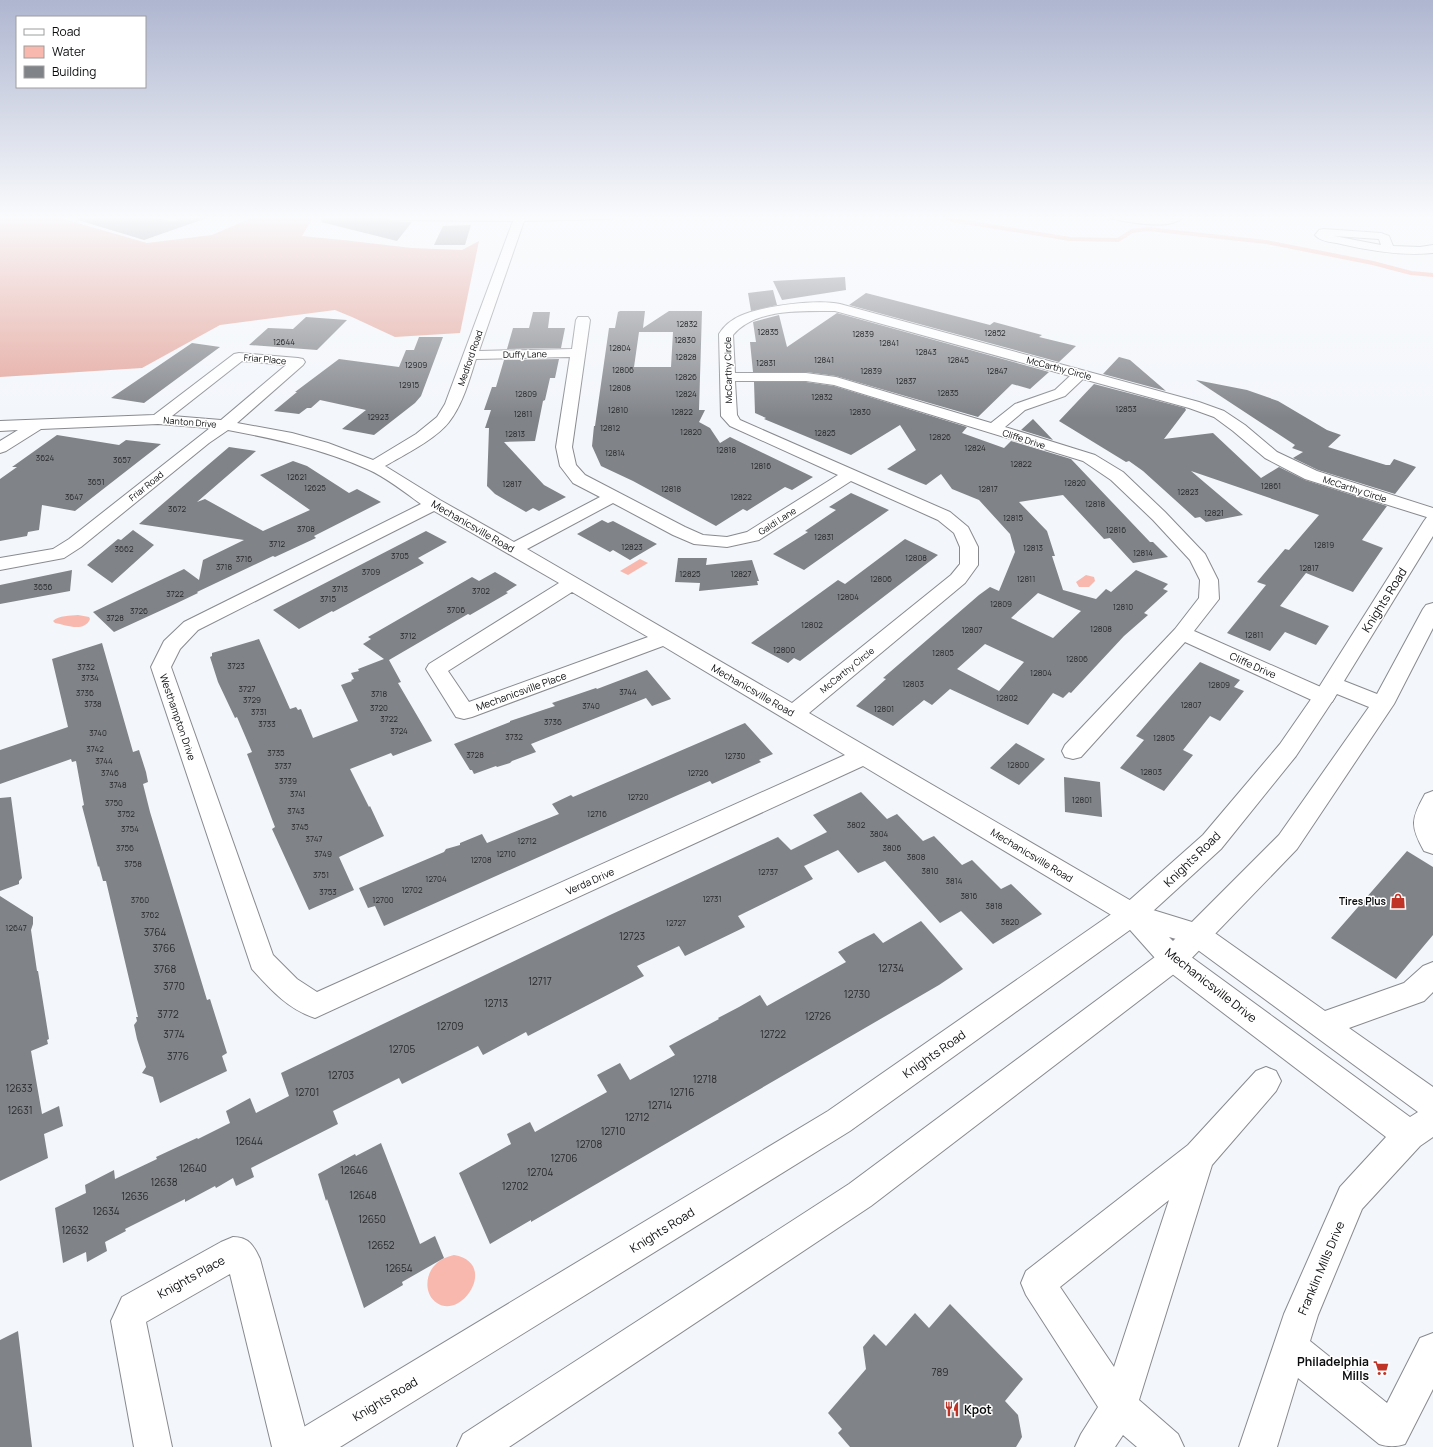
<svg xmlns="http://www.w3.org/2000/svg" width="1433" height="1447" font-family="Manrope,sans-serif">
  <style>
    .forest { fill: #e4a59b }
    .water { fill: #f8b8ad }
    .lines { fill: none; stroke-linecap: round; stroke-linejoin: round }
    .stream { stroke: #f8b8ad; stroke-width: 4 }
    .building { fill: #808388; fill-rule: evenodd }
    .minor-casing { stroke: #888a8f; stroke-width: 2 }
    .major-casing { stroke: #888a8f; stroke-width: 2 }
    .minor { fill: #fff; fill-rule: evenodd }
    .major { fill: #fff; fill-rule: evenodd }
    .labels { text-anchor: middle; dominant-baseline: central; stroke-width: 3; stroke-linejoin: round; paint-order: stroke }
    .number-label { font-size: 8px; fill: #282a2c }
    .far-street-label { font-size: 9px; fill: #0b0c0e; stroke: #fff }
    .street-label { font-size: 10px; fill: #0b0c0e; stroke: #fff }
    .poi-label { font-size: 10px; font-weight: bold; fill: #0b0c0e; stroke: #fff; text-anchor: end }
    .near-number-label { font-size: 10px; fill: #282a2c }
    .near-street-label { font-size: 12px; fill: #0b0c0e; stroke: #fff }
    .near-poi-label { font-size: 12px; font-weight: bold; fill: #0b0c0e; stroke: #fff; text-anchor: end }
  </style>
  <rect width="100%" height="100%" fill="#f3f6fb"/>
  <path class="forest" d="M0 216H53L147 243 212 235 256 216H314L302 236 343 240 412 248 462 250 479 241 460 333 395 337 352 317 335 310 220 325 142 368 0 377Z"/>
  <path class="water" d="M640 559 648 563 628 575 620 571Z
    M1086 575 1094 577 1095 581 1089 587H1079L1076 582Z
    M78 615 89 617 90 619C84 633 66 625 55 623L53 621C59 615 70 616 78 615Z
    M454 1255C499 1263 462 1320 437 1303 424 1295 425 1275 435 1265 440 1259 447 1257 454 1255Z"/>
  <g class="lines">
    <path class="stream" d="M945 216 952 220 1070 239 1118 240 1132 231 1148 229 1266 242 1373 263 1411 273 1433 275"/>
  </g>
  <path class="building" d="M79 216H150L153 219 172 222 183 219 186 216H207V218L144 240 78 220Z
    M322 216H381L383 219 393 221 412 222 397 241 321 222Z
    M471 225 465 245H434L443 226Z
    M845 277 846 290 782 300 773 281Z
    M773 290 777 305 751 311 748 293Z
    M866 293 990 325 994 322 1042 335 1039 337 1076 346 1059 362 849 305Z
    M620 311H645L643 328 669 311H702L699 410H705L699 422 710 428 720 443 730 437 813 477 792 490 785 487 747 511 743 509 716 526 633 481 601 466 592 446 594 426H595L609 328H615L618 312ZM639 332H673L671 367H634Z
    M533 312H550L548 328H565L561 348 507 349 513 328H529Z
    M837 313 1049 372 1030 389 1012 384 978 417 836 376 806 372H753L750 342H756L753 322 779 315 787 347Z
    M306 317 347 320 317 350 249 345 268 328 293 329Z
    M419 337H443L421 396 415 403 374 435 342 429 366 410 320 400 311 408H307L299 414 274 411 297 392H295L339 359 399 367 406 350H414Z
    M192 343 220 347 144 403 111 398Z
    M1119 357 1130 360 1166 391 1103 374Z
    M559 359 555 378H550L545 400 543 401 535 441 504 442 544 485 566 497 539 511 533 508 526 512 495 494 487 486 489 428H485L491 410H484L492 387H496L504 360Z
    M1196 380 1247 390 1278 401 1327 430 1341 435 1328 447 1386 465H1390L1394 459 1416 467 1395 494 1318 470 1293 458 1303 452 1292 448 1295 445Z
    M754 382H806L834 386 967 427 962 433 1004 448 1011 441 1071 459 1150 542H1153L1168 557 1133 563 1110 538 1104 539 1063 495 1019 502 1047 531 1055 556H1052L1063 590 1096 599 1106 589 1111 592 1136 570 1168 584 1163 589 1168 591 1144 613 1148 615 1124 636 1071 693 1069 692 1063 698 1053 693 1028 725 950 689 932 705 924 700 893 726 856 706 886 679 883 678 979 595 990 587 999 591 1015 552 1010 534 979 500 952 489 941 474 926 485 887 469 916 450 900 425 851 455 764 419 766 418 755 413ZM1038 593 1081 611 1053 638 1011 618ZM985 644 1024 662 999 691 957 669Z
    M1094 384 1185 408 1186 410 1164 439 1213 433 1261 478 1279 467 1305 480 1387 506 1362 540 1383 548 1353 592 1306 573 1280 606 1329 626 1316 645 1285 632 1270 651 1227 633 1266 585 1257 582 1285 549 1289 550 1319 515 1191 471 1243 515 1206 522 1200 517 1195 518 1143 471 1129 461 1126 462 1059 421Z
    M1033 419 1053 440 1021 430Z
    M57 435 119 445 126 440 161 444 75 511 42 505 39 530 28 532 27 536 0 541V479L17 467H12Z
    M229 447 256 451 197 502 205 499 263 531 310 510 260 475 293 461 307 466 349 493 357 489 381 502 314 536 316 538 275 557 273 556 197 592 198 593 175 604 114 632 93 612 184 569 199 580 203 560 244 540 139 524Z
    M851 493 889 510 804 570 773 554 808 532 805 531 836 510 829 507Z
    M602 520 608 523 613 521 657 544 630 560 613 550 610 552 577 534Z
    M133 530 154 545 112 583 87 565 118 539 121 540Z
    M426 531 447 542 418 558 424 563 333 612 332 611 299 629 273 610Z
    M905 539 938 555 800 661 794 658 788 663 751 643 838 580 845 584Z
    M678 558H707L706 565 752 560 759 581H757L758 585 699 591 700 583 675 582Z
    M72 570 70 591 0 604V585Z
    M495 572 517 585 506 592 508 593 470 615 468 614 389 660 401 682 398 683 432 741 393 756 391 753 350 769 369 807 370 806 384 836 339 857 354 890 309 910 272 829 275 827 247 754 252 752 237 717 235 718 218 682 210 657 212 656V653L259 639 290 709 296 707 298 710 301 709 313 738 358 721 341 685 352 681 351 680 354 679 351 673 359 671 358 669 384 659 363 644 371 639 368 637 472 577 479 581Z
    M102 643 133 752 139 750 146 772 148 782 143 784 150 812 207 1000 210 999 227 1053 222 1056 227 1071 160 1103 153 1077 142 1073 146 1067 137 1039 134 1025 137 1021 136 1017H138L106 881H103L99 866 98 867 82 806 84 805 76 761 72 762 71 759 0 784V750L68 727 52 659Z
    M1200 662 1240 680 1234 687 1244 691 1220 721 1210 716 1183 750 1193 755 1164 791 1120 768 1144 740 1136 736Z
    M647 670 671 699 652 706 646 698 531 744 536 752 512 761 510 763 497 767 496 766 474 774 472 770H470L454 744 510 722V721L555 706 552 703 596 688 597 689Z
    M745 723 773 754 759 760 761 762 712 784 710 781 678 795 384 926 375 906 368 908 359 888 444 852 446 849 460 845V843L482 834 487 843 559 814 552 804 571 795 573 797Z
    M1016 743 1045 759 1019 785 990 768Z
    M1064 777 1100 782 1102 817 1065 812Z
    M861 792 887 819 897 814 923 841 934 836 962 865 972 860 1001 889 1011 884 1042 914 993 944 961 911 940 923 885 861 858 873 838 850 804 866 813 879 738 916 745 927 685 956 679 946 637 966 644 976 528 1036 526 1032 483 1055 478 1046 402 1084 399 1078 333 1111 338 1124 251 1168 254 1177 236 1186 233 1178 216 1188 215 1186 185 1202V1199L125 1229 126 1231 105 1242 107 1251 87 1262 86 1252 63 1263 55 1208 86 1193 85 1185 114 1170 115 1179 157 1159 156 1157 197 1138 198 1139 230 1123 226 1111 250 1098 256 1113 289 1096 281 1073 610 915 778 837 791 850 827 832 813 815Z
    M11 797 22 878 19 881V884L0 891V798Z
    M1407 851 1433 867V935L1396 979 1331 938Z
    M0 896 33 917V924L31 930 37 971H38L49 1039 47 1040 48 1044 31 1051 42 1114 59 1106 63 1126 44 1134 48 1158 0 1181Z
    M921 921 963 969 939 985 531 1222V1220L490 1244 459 1173 511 1144 507 1134 530 1122 535 1132 607 1092 597 1075 620 1063 630 1080 675 1055 669 1046 719 1019 718 1018 739 1007 760 995 767 1006 846 962 838 952 856 942 874 933 883 943Z
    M381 1143 420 1244 435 1236 444 1258 402 1282 403 1285 364 1308 327 1199 326 1201 318 1174 355 1154 356 1156Z
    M950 1304 1023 1379 1005 1401 1018 1415 1022 1437 1016 1447H850L838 1433 842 1429 828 1413 866 1369 863 1347 874 1334 886 1346 915 1313 929 1328Z
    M18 1331 32 1447H0V1340Z"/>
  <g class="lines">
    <defs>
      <path id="minor" d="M151 216H185L183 218 172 221 153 218Z
        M382 216H613L612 218 608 219 524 221 479 351 572 349 576 320 578 317H588L590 320 572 447 576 465 585 475 685 527 703 535 727 537 747 532 838 475 730 426 721 416 719 334C724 326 731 320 740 316 761 306 817 299 840 304L1199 402 1224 411 1245 425 1277 452 1317 471 1433 508V519L1305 479 1265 458 1233 431 1214 417 1189 408 1083 379 1065 396 1025 410 1005 427 1095 455 1123 472 1165 512 1205 554 1218 580 1219 599 1194 631 1332 692 1335 697 1332 702 1324 704 1316 702 1185 642 1081 757 1073 759 1065 757 1062 751 1065 745 1175 629 1199 598 1200 580 1190 560 1153 520 1111 480 1083 461 834 385 806 381H735L737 415 740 420 950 512 968 527 978 547V565L965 583 809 713 1140 906 1205 926 1325 1011 1404 983 1423 966 1433 962V992L1424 1001 1349 1028 1433 1087V1137L1420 1146 1362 1209 1318 1315 1310 1341 1387 1403 1420 1338 1433 1333V1389L1405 1444C1396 1447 1388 1447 1379 1444L1298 1378 1277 1447H1239L1284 1314 1340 1187 1386 1137 1163 967 1123 922 863 766 315 1018C288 1009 271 990 252 969L151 667 164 641 184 622 421 504C404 492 386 477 367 469 321 449 276 439 228 430L209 443 81 547 64 558 0 570V558L53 549 69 539 210 428 158 424 41 429 6 451 0 453V441L18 430 0 431V421L154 415 234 354 239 353 298 358 303 359 305 362 303 365 237 423 292 433 328 443 373 460 416 434 437 417 445 404 513 221 393 220 383 218ZM835 311 1070 376 1055 390 1015 404 991 423 836 377 806 373H735L733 335C756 308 802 311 835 311ZM570 357 556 447 560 466 573 483 600 497 514 542 440 500 385 466C404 455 436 439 449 422 463 404 469 380 476 359ZM242 361 286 365 221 420 172 416ZM851 481 938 520 954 533 960 547V564L951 575 792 703 527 549 613 503 673 535 694 544 727 547 759 540ZM434 511 559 583 429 664 426 669 456 717 464 719 472 717 663 646 845 755 317 992 297 979 273 955 171 667 180 649 198 630ZM572 592 648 637 469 702 448 671ZM1169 937 1187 942 1418 1112 1410 1117 1183 951Z
        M1108 216H1129L1154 218 1182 216 1183 217C1171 231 1126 222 1110 218Z
        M1323 229 1381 233 1389 236 1393 246 1420 247 1433 245V253C1402 256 1371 251 1341 244 1333 242 1323 242 1317 237L1315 235 1319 230ZM1334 236 1379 239 1381 245Z
        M1433 791V854L1424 851C1410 826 1411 819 1425 794Z
        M1266 1067 1276 1071 1281 1081 1276 1091 1212 1165 1139 1400 1178 1434 1184 1447H1137L1123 1435 1115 1447H1075L1081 1434 1098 1407 1026 1295 1021 1283 1026 1271 1188 1145 1256 1071ZM1169 1200 1114 1367 1060 1287Z
        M233 1237C249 1237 254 1246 260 1259L310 1447H272L230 1274 146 1322 172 1447H134L111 1321 122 1297 221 1242Z"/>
      <path id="major" d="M1433 516V536L1344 681 1377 694 1423 609 1426 605 1433 603V628L1394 704 1297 849 1183 967 871 1206 509 1447H457L463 1434 849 1184 1163 951 1279 835 1369 707 1337 694 1296 756 1221 849 1141 922 850 1131 340 1447H286L292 1434 828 1111 1123 906 1203 835 1280 744 1316 692 1424 521 1427 517Z"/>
    </defs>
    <use href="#minor" class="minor-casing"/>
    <use href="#major" class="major-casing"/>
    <use href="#minor" class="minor"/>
    <use href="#major" class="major"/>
  </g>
  <linearGradient id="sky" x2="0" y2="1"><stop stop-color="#aeb6d0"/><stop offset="0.52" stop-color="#fafbfd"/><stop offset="1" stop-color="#fafbfd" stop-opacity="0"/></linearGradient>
  <rect width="1433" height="418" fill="url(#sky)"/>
  <defs>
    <symbol id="shop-bare" viewBox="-9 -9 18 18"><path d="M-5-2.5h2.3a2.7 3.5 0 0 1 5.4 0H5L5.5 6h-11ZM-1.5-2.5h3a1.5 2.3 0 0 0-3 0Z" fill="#c03327" stroke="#fff" stroke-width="2.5" paint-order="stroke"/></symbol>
    <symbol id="supermarket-bare" viewBox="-9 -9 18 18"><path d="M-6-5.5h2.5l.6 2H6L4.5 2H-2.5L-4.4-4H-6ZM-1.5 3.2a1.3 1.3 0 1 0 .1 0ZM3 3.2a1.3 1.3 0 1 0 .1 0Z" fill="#c03327" stroke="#fff" stroke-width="2.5" paint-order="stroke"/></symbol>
    <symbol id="restaurant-bare" viewBox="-9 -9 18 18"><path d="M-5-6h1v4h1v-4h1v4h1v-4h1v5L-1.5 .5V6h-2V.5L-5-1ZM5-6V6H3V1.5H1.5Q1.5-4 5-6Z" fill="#c03327" stroke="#fff" stroke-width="2.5" paint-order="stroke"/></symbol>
  </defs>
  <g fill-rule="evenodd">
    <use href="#shop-bare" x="1387" y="890" width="22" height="22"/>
    <use href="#supermarket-bare" x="1370" y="1357" width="22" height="22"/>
    <use href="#restaurant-bare" x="941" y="1398" width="22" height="22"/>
  </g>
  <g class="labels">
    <g class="number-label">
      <text x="687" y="323">12832</text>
      <text x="768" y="331">12835</text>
      <text x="995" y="332">12852</text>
      <text x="863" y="333">12839</text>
      <text x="685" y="339">12830</text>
      <text x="284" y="341">12644</text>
      <text x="889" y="342">12841</text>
      <text x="620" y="347">12804</text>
      <text x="926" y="351">12843</text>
      <text x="686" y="356">12828</text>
      <text x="824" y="359">12841</text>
      <text x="958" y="359">12845</text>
      <text x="766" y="362">12831</text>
      <text x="416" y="364">12909</text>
      <text x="623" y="369">12806</text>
      <text x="871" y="370">12839</text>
      <text x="997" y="370">12847</text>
      <text x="686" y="376">12826</text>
      <text x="906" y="380">12837</text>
      <text x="409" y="384">12915</text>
      <text x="620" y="387">12808</text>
      <text x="948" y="392">12835</text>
      <text x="526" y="393">12809</text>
      <text x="686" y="393">12824</text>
      <text x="822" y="396">12832</text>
      <text x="1126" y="408">12853</text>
      <text x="618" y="409">12810</text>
      <text x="682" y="411">12822</text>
      <text x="860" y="411">12830</text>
      <text x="523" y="413">12811</text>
      <text x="378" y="416">12923</text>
      <text x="610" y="427">12812</text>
      <text x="691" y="431">12820</text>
      <text x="825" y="432">12825</text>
      <text x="515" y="433">12813</text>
      <text x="940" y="436">12826</text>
      <text x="975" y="447">12824</text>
      <text x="726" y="449">12818</text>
      <text x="615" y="452">12814</text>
      <text x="45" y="457">3624</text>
      <text x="122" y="459">3657</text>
      <text x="1021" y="463">12822</text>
      <text x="761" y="465">12816</text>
      <text x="297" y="476">12621</text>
      <text x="96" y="481">3651</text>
      <text x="1075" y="482">12820</text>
      <text x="512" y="483">12817</text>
      <text x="1271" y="485">12861</text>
      <text x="315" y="487">12625</text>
      <text x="671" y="488">12818</text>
      <text x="988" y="488">12817</text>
      <text x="1188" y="491">12823</text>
      <text x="74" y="496">3647</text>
      <text x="741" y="496">12822</text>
      <text x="1095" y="503">12818</text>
      <text x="177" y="508">3672</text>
      <text x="1214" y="512">12821</text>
      <text x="1013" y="517">12815</text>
      <text x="306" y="528">3708</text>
      <text x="1116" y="529">12816</text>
      <text x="824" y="536">12831</text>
      <text x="277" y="543">3712</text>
      <text x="1324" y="544">12819</text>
      <text x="632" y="546">12823</text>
      <text x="1033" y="547">12813</text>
      <text x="124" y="548">3662</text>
      <text x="1143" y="552">12814</text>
      <text x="400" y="555">3705</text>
      <text x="916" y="557">12808</text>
      <text x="244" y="558">3716</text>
      <text x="224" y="566">3718</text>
      <text x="1309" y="567">12817</text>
      <text x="371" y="571">3709</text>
      <text x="690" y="573">12825</text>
      <text x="741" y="573">12827</text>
      <text x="881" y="578">12806</text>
      <text x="1026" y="578">12811</text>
      <text x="43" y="586">3656</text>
      <text x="340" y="588">3713</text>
      <text x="481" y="590">3702</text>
      <text x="175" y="593">3722</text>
      <text x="848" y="596">12804</text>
      <text x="328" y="598">3715</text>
      <text x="1001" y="603">12809</text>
      <text x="1123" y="606">12810</text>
      <text x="456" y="609">3706</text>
      <text x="139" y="610">3726</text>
      <text x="115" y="617">3728</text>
      <text x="812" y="624">12802</text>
      <text x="1101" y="628">12808</text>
      <text x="972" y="629">12807</text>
      <text x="1254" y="634">12811</text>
      <text x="408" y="635">3712</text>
      <text x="784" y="649">12800</text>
      <text x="943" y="652">12805</text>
      <text x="1077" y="658">12806</text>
      <text x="236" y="665">3723</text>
      <text x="86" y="666">3732</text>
      <text x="1041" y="672">12804</text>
      <text x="90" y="677">3734</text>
      <text x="913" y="683">12803</text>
      <text x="1219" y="684">12809</text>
      <text x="247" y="688">3727</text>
      <text x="628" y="691">3744</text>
      <text x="85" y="692">3736</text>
      <text x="379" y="693">3718</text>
      <text x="1007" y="697">12802</text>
      <text x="252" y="699">3729</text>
      <text x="93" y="703">3738</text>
      <text x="1191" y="704">12807</text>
      <text x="591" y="705">3740</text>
      <text x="379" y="707">3720</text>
      <text x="884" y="708">12801</text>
      <text x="259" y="711">3731</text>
      <text x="389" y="718">3722</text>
      <text x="553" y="721">3736</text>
      <text x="267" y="723">3733</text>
      <text x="399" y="730">3724</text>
      <text x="98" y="732">3740</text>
      <text x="514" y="736">3732</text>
      <text x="1164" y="737">12805</text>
      <text x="95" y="748">3742</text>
      <text x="276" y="752">3735</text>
      <text x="475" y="754">3728</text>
      <text x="735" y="755">12730</text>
      <text x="104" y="760">3744</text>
      <text x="1018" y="764">12800</text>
      <text x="283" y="765">3737</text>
      <text x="1151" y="771">12803</text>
      <text x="110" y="772">3746</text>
      <text x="698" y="772">12726</text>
      <text x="288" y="780">3739</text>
      <text x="118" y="784">3748</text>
      <text x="298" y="793">3741</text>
      <text x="638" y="796">12720</text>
      <text x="1082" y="799">12801</text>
      <text x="114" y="802">3750</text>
      <text x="296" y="810">3743</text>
      <text x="126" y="813">3752</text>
      <text x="597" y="813">12716</text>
      <text x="856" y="824">3802</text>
      <text x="300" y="826">3745</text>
      <text x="130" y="828">3754</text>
      <text x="879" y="833">3804</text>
      <text x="314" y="838">3747</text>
      <text x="527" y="840">12712</text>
      <text x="125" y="847">3756</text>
      <text x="892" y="847">3806</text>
      <text x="323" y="853">3749</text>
      <text x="506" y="853">12710</text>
      <text x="916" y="856">3808</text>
      <text x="481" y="859">12708</text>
      <text x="133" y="863">3758</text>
      <text x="930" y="870">3810</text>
      <text x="768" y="871">12737</text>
      <text x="321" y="874">3751</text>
      <text x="436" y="878">12704</text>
      <text x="954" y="880">3814</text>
      <text x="412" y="889">12702</text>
      <text x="328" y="891">3753</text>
      <text x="969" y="895">3816</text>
      <text x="712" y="898">12731</text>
      <text x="140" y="899">3760</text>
      <text x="383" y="899">12700</text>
      <text x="994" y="905">3818</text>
      <text x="150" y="914">3762</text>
      <text x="1010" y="921">3820</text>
      <text x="676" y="922">12727</text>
      <text x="16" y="927">12647</text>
    </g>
    <g class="far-street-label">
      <text transform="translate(525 354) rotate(-1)">Duffy Lane</text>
      <text transform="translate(470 358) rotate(-71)">Medford Road</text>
      <text transform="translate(265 359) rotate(5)">Friar Place</text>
      <text transform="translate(1059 368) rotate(15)">McCarthy Circle</text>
      <text transform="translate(728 370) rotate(-91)">McCarthy Circle</text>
      <text transform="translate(190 422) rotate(5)">Nanton Drive</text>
      <text transform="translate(1024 439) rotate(18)">Cliffe Drive</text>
      <text transform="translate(146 486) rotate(-39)">Friar Road</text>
      <text transform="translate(1355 489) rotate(18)">McCarthy Circle</text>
      <text transform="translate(777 521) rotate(-33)">Galdi Lane</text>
      <text transform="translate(847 670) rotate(-39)">McCarthy Circle</text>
    </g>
    <g class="street-label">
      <text transform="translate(473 526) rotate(30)">Mechanicsville Road</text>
      <text transform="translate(1253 665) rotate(24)">Cliffe Drive</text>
      <text transform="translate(753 690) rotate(30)">Mechanicsville Road</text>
      <text transform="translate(521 691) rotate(-20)">Mechanicsville Place</text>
      <text transform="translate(178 717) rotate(71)">Westhampton Drive</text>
      <text transform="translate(1032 855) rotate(31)">Mechanicsville Road</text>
      <text transform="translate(590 881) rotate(-24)">Verda Drive</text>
    </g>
    <g class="poi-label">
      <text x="1386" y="901">Tires Plus</text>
    </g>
    <g class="near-number-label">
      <text x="155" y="932">3764</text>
      <text x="632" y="936">12723</text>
      <text x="164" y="948">3766</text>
      <text x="891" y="968">12734</text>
      <text x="165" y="969">3768</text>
      <text x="540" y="981">12717</text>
      <text x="174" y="986">3770</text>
      <text x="857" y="994">12730</text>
      <text x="496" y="1003">12713</text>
      <text x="168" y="1014">3772</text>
      <text x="818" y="1016">12726</text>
      <text x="450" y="1026">12709</text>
      <text x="174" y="1034">3774</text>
      <text x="773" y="1034">12722</text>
      <text x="402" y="1049">12705</text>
      <text x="178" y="1056">3776</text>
      <text x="341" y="1075">12703</text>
      <text x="705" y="1079">12718</text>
      <text x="19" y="1088">12633</text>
      <text x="307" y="1092">12701</text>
      <text x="682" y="1092">12716</text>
      <text x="660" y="1105">12714</text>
      <text x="20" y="1110">12631</text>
      <text x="637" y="1117">12712</text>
      <text x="613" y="1131">12710</text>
      <text x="249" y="1141">12644</text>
      <text x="589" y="1144">12708</text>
      <text x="564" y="1158">12706</text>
      <text x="193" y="1168">12640</text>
      <text x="354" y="1170">12646</text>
      <text x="540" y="1172">12704</text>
      <text x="164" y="1182">12638</text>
      <text x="515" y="1186">12702</text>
      <text x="363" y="1195">12648</text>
      <text x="135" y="1196">12636</text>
      <text x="106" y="1211">12634</text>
      <text x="372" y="1219">12650</text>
      <text x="75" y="1230">12632</text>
      <text x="381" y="1245">12652</text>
      <text x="399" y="1268">12654</text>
      <text x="940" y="1372">789</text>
    </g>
    <g class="near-street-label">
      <text transform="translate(1384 600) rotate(-58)">Knights Road</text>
      <text transform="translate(1192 859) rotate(-44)">Knights Road</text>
      <text transform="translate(1211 985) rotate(38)">Mechanicsville Drive</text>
      <text transform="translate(934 1054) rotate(-35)">Knights Road</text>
      <text transform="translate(662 1230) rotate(-32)">Knights Road</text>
      <text transform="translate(1321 1268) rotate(-67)">Franklin Mills Drive</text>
      <text transform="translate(191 1277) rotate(-29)">Knights Place</text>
      <text transform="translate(385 1399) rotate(-31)">Knights Road</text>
    </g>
    <g class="near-poi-label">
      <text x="1369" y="1361">Philadelphia<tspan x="1369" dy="14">Mills</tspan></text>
      <text x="964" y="1409" text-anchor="start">Kpot</text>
    </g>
  </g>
  <rect x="16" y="16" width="130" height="72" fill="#ffffff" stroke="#9d9e9f"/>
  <rect x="24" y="29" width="20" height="6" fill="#ffffff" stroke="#9d9e9f"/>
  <text x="52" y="36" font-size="12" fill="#0b0c0e">Road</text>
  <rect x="24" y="46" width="20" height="12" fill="#f8b8ad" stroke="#9d9e9f"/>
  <text x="52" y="56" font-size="12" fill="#0b0c0e">Water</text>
  <rect x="24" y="66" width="20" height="12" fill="#808388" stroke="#9d9e9f"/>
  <text x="52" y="76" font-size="12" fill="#0b0c0e">Building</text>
</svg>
